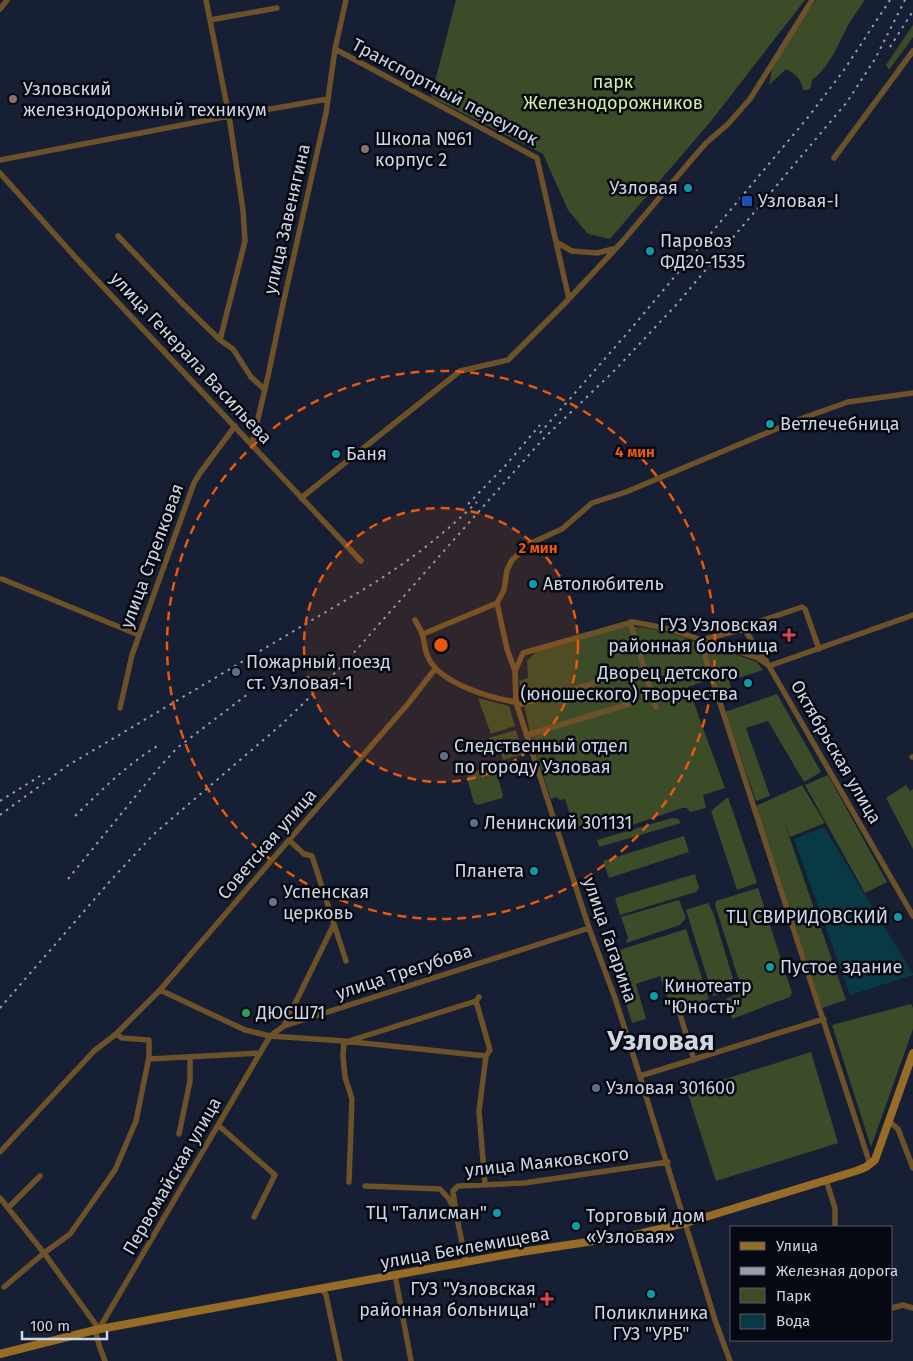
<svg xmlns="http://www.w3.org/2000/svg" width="913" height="1361" font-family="'Fira Sans',sans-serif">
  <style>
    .green { fill: #3c4c29 }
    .water { fill: #093944 }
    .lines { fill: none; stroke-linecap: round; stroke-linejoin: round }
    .street { stroke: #6c5129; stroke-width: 5.5 }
    .secondary { stroke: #976c27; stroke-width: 8 }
    .rail { stroke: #979eae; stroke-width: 2; stroke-dasharray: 2.5 5; stroke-linecap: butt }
    .ring { fill: none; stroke: #e8590c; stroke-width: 2.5; stroke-dasharray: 9 6 }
    .education-dot { fill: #8d6e63; stroke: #060912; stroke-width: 2 }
    .culture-dot { fill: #0f9aa8; stroke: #060912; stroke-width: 2 }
    .transit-dot { fill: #1a4fb4; stroke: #060912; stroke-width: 2 }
    .health-dot { fill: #e0444e; stroke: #060912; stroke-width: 2 }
    .service-dot { fill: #5c6f8a; stroke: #060912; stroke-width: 2 }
    .worship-dot { fill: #6b7280; stroke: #060912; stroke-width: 2 }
    .leisure-dot { fill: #2e9e5b; stroke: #060912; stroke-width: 2 }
    .labels { text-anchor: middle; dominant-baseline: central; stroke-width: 5; stroke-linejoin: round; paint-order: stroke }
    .park-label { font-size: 18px; fill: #cdf39e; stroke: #060912 }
    .poi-label { font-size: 18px; fill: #ced5e3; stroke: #060912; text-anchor: start }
    .street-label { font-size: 18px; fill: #ced5e3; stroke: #060912 }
    .town-label { font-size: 28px; font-weight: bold; fill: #ced5e3; stroke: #060912 }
    .centre { fill: #e8590c; stroke: #060912; stroke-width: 2.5 }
    .ring-label { font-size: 15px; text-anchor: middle; font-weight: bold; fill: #e8590c; stroke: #060912; stroke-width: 5; stroke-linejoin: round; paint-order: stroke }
  </style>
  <rect width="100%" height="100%" fill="#161f33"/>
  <path class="green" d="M456 0H805L711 121 610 239 588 234 568 210 543 154 431 97Z
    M816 0H865C859 9 852 18 847 27 838 45 829 68 812 80L811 87 808 90H803C801 79 796 74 786 69L769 85 774 59Z
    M913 25V37L889 70 886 65Z
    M627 626C653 628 676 633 700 644L710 679 688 687 725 788 703 795 706 808 690 812 687 808H682L612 832 608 817 574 828 565 799 559 800 557 797 551 799 531 738 519 681 528 678 527 661 536 652Z
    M703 643 757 662 763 670 729 681 734 698 721 702Z
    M777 694 821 772 804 782 768 721 746 728 770 796 756 801 725 712Z
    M478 698 509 706 515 726 491 734Z
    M516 730 523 754 503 760 497 741 491 743 489 738Z
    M492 766 495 768 503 795 502 798 478 805 474 803 467 778 468 774Z
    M828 775 887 882 865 893 805 785Z
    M802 785 825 823 790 837 784 822 846 1000 822 1008 756 806Z
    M906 785 910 791 913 789V849L886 798Z
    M728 797 757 883 737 890 711 811Z
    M672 818 678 819 681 823 599 847 597 840Z
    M684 836 689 852 609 878 603 861Z
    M695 874 699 888 696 892 620 915 615 898Z
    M758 888 792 993 790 997 732 1019 726 999 745 990 744 987H741L715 905 716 901Z
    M679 900 686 918 680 925 626 943 628 937 621 917Z
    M708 903 713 912 736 989 713 996 686 910Z
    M686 929 709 999 672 1011 660 976 636 984 646 1019 632 1023 610 953Z
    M911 1004 913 1008V1029L871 1147 832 1025Z
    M811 1052 838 1143 716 1181 687 1091Z"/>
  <path class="water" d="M824 827 913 974V975L850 995 794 839Z"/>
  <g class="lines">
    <path class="street" d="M206 0 229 116 243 210 245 241 220 340
      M0 9 7 0
      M210 20 277 8
      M335 49 537 158 569 299
      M834 158 913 51
      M0 160 229 116 328 99
      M0 173 76 258 361 561
      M118 236 183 304 220 340 233 349 251 377 265 390
      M558 243 572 251 597 253 613 249
      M252 444 268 376 283 304 326 113 335 49 346 0
      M301 498 460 371 508 360 565 303 622 242 693 158 706 143 728 124 750 99 812 0
      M2 579 139 635
      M497 603 507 649 515 671 516 702 589 928 615 998 637 1067 716 1323 730 1361
      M415 620C417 625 421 629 422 634 425 641 424 650 428 657 439 683 490 698 516 702
      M630 622 656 707
      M744 629 767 662
      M423 634 497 603 504 590 507 570 512 560 529 544 562 529 592 503 626 492 800 419 848 402 913 393
      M705 639 744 629 755 623 802 607 805 609 819 649
      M703 640 706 660 870 1164
      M769 666 913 615
      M515 671 523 653 633 622 665 628 758 658 769 666 913 916
      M518 705 626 674
      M120 708 132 655 194 483 200 473 235 426
      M527 735 629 704
      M912 757H913
      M289 840 304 854 312 856 346 961
      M160 990 245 1030 270 1036 344 1041 486 1056 490 1050 476 1001 479 997
      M679 1011 694 1060
      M284 1026 334 924
      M344 1041 343 1056 345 1077 352 1099 349 1182
      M349 1041 476 1001
      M149 1059 260 1053
      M640 1076 824 1019
      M889 1121 898 1129 913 1168
      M218 1125 275 1175 254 1217
      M179 1134 190 1081V1057
      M0 1152 94 1051 116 1034 160 990 289 840 407 705 435 669
      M826 1180 835 1208V1227
      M485 1185 479 1111 486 1056
      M365 1186 440 1189 449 1199 456 1213 466 1262
      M0 1198 44 1253 99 1329 270 1036 284 1026 589 928
      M8 1208 40 1176
      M456 1213 453 1191 458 1186 524 1183 668 1162
      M395 1275 411 1361
      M4 1287 44 1253 70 1234 115 1170 136 1121 149 1057V1040L122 1038 116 1034
      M321 1288 326 1295 340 1361
      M892 1308 903 1305 913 1308
      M95 1330 100 1348 105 1361"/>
    <path class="secondary" d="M0 1354 95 1330 186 1313 521 1252 634 1235 686 1223 856 1171 866 1167 875 1160 913 1053"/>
    <path class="rail" d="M890 47 913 11
      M540 433 630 330 809 116 844 70 890 0
      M468 504 505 466 540 425
      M0 801 40 776
      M0 815 67 766 356 594C400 568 440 538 477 502
      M75 816C103 789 126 765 159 745
      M68 879 157 770 177 748 248 694
      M0 1008 112 879 154 834 282 724 343 665 543 439 615 370 677 304 847 102 875 59 905 0"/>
  </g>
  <circle cx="441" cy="645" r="137" fill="#e8590c" fill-opacity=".12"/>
  <g class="ring">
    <circle cx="441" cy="645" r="137"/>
    <circle cx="441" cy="645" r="274"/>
  </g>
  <g class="education-dot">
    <circle cx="13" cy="99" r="5"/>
    <circle cx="365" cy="149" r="5"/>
  </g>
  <g class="culture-dot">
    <circle cx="688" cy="188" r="5"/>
    <circle cx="650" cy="251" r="5"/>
    <circle cx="770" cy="424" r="5"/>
    <circle cx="336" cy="454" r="5"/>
    <circle cx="533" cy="584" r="5"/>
    <circle cx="748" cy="683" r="5"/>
    <circle cx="534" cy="871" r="5"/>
    <circle cx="898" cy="917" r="5"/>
    <circle cx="770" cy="967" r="5"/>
    <circle cx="654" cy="996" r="5"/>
    <circle cx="497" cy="1213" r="5"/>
    <circle cx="576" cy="1226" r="5"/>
    <circle cx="651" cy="1294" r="5"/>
  </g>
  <rect class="transit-dot" x="741" y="195" width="12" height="12" rx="2.5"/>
  <g class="health-dot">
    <path d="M786.5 627.5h5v5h5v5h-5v5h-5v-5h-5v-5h5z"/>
    <path d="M544.5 1291.5h5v5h5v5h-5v5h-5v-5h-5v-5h5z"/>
  </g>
  <g class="service-dot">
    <circle cx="236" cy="672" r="5"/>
    <circle cx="444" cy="756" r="5"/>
    <circle cx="474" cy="823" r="5"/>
    <circle cx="596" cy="1088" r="5"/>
  </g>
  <circle class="worship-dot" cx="273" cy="902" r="5"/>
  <circle class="leisure-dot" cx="246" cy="1013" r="5"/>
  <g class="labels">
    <g class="park-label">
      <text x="613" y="82">парк<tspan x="613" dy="21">Железнодорожников</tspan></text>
    </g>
    <g class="poi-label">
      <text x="23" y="89">Узловский<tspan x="23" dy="21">железнодорожный техникум</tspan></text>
      <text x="375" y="139">Школа №61<tspan x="375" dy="21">корпус 2</tspan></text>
      <text x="678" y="188" text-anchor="end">Узловая</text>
      <text x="758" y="201">Узловая-I</text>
      <text x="660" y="241">Паровоз<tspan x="660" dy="21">ФД20-1535</tspan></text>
      <text x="780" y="424">Ветлечебница</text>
      <text x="346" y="454">Баня</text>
      <text x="543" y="584">Автолюбитель</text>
      <text x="778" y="625" text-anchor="end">ГУЗ Узловская<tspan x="778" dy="21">районная больница</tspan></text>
      <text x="246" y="662">Пожарный поезд<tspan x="246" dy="21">ст. Узловая-1</tspan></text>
      <text x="738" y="673" text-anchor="end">Дворец детского<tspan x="738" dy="21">(юношеского) творчества</tspan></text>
      <text x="454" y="746">Следственный отдел<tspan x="454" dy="21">по городу Узловая</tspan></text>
      <text x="484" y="823">Ленинский 301131</text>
      <text x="524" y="871" text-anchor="end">Планета</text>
      <text x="283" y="892">Успенская<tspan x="283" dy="21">церковь</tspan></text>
      <text x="888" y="917" text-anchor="end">ТЦ СВИРИДОВСКИЙ</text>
      <text x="780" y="967">Пустое здание</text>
      <text x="664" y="986">Кинотеатр<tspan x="664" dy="21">"Юность"</tspan></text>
      <text x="256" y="1013">ДЮСШ71</text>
      <text x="606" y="1088">Узловая 301600</text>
      <text x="487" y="1213" text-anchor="end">ТЦ "Талисман"</text>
      <text x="586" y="1216">Торговый дом<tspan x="586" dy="21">«Узловая»</tspan></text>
      <text x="536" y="1289" text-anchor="end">ГУЗ "Узловская<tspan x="536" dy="21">районная больница"</tspan></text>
      <text x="651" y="1313" text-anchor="middle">Поликлиника<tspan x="651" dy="21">ГУЗ "УРБ"</tspan></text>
    </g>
    <g class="street-label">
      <text transform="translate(445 92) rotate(28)">Транспортный переулок</text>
      <text transform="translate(287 219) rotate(-77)">улица Завенягина</text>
      <text transform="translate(191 358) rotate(47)">улица Генерала Васильева</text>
      <text transform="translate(152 556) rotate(-70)">улица Стрелковая</text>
      <text transform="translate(836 752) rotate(60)">Октябрьская улица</text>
      <text transform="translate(267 844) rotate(-49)">Советская улица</text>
      <text transform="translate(610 940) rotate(71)">улица Гагарина</text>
      <text transform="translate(404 972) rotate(-18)">улица Трегубова</text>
      <text transform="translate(547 1162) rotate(-6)">улица Маяковского</text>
      <text transform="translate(172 1176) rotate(-60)">Первомайская улица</text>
      <text transform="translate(465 1248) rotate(-10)">улица Беклемищева</text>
    </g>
    <g class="town-label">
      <text x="661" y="1040">Узловая</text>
    </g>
  </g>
  <circle cx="441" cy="645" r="8" class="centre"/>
  <g class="ring-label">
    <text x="635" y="457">4 мин</text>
    <text x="538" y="553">2 мин</text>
  </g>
  <rect x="730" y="1226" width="162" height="115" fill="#060912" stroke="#565b66"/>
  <rect x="740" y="1242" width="25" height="8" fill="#976c27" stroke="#565b66"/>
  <text x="776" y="1251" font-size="15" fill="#ced5e3">Улица</text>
  <rect x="740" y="1267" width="25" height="8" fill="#979eae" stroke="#565b66"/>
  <text x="776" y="1276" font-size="15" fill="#ced5e3">Железная дорога</text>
  <rect x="740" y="1288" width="25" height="15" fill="#3c4c29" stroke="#565b66"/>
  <text x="776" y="1301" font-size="15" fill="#ced5e3">Парк</text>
  <rect x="740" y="1314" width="25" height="15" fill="#093944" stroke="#565b66"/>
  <text x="776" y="1326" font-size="15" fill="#ced5e3">Вода</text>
  <path d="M22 1331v8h85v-8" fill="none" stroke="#ced5e3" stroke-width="2.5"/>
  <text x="30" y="1331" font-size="15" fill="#ced5e3" stroke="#060912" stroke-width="4" paint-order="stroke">100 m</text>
</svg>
